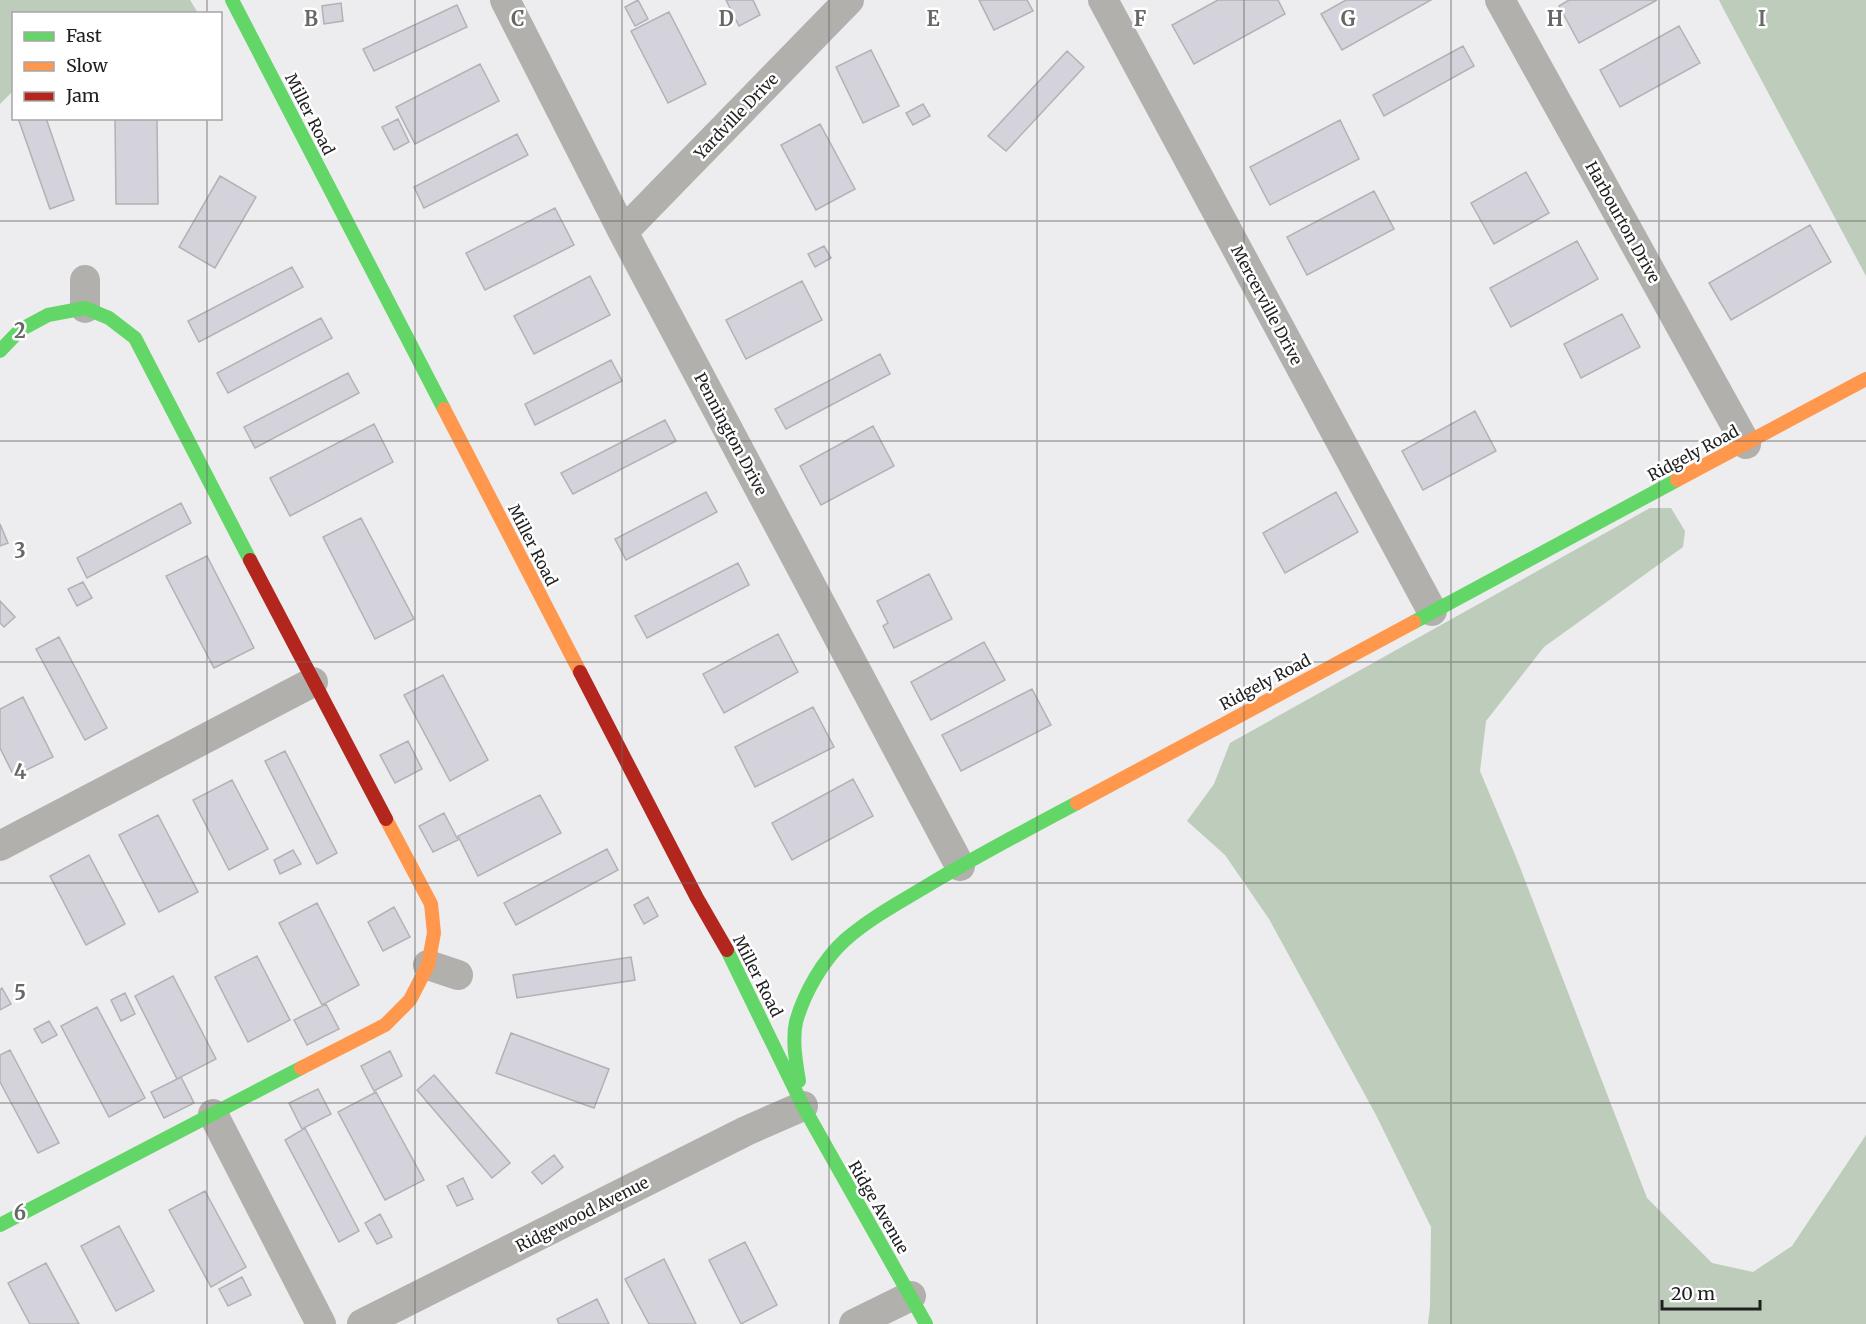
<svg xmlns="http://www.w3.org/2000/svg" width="1866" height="1324" font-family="Merriweather,serif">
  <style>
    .forest { fill: #bdccbb }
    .building { fill: #d4d3db; stroke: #b2b1b3; stroke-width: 1.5 }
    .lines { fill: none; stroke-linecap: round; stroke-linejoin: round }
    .street { stroke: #b2b0ad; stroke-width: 30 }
    .fast { stroke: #63d668; stroke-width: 14 }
    .slow { stroke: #ff974d; stroke-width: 14 }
    .jam { stroke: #b3261e; stroke-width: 14 }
    .grid { fill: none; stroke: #676768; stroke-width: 1.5; stroke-opacity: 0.55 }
    .labels { text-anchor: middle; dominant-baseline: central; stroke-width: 5; stroke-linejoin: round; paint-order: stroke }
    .street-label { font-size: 16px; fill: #1f1f20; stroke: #fff }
    .grid-label { font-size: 20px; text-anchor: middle; font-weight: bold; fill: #676768; stroke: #fff; stroke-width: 5; stroke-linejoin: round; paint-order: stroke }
  </style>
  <rect width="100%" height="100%" fill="#edecee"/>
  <path class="forest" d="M0 0H190L198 13 14 14 13 91 0 104Z
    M1719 0H1866V276L1724 10Z
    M1650 508H1671L1685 531 1683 547 1544 647 1486 721 1480 771 1516 857 1647 1198 1712 1263 1753 1272 1792 1246 1866 1135V1324H1428L1430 1307 1431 1227 1376 1115 1269 919 1225 855 1187 821 1214 784 1230 743Z"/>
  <path class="building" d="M638 0 648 19 635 26 625 7Z
    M726 0H753L760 15 739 26Z
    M979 0H1027L1033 11 994 30Z
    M1218 0H1278L1285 14 1194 64 1172 25Z
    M1346 0H1431L1342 50 1321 14Z
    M1569 0H1657L1579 43 1559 6Z
    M341 3 343 21 324 24 322 6Z
    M457 5 467 27 374 71 363 49Z
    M669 12 706 84 668 103 631 31Z
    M1679 26 1700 63 1620 107 1600 70Z
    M1463 46 1474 66 1384 116 1373 95Z
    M871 50 899 106 863 123 836 67Z
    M1067 51 1084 67 1006 151 988 136Z
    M480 64 499 101 415 144 396 107Z
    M923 104 930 116 913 125 906 113Z
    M18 118H46L74 200 50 209Z
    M115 118H157L158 204H116Z
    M398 119 409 142 394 150 382 127Z
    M1340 120 1359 159 1270 205 1250 167Z
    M820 124 855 189 816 210 781 145Z
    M517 134 528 155 424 208 414 187Z
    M1526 172 1549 213 1494 244 1471 203Z
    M220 176 256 197 215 268 179 247Z
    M1374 191 1394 229 1307 275 1287 237Z
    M555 208 574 245 485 290 466 253Z
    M1810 225 1831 262 1731 320 1709 283Z
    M1577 241 1598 279 1511 327 1490 288Z
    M824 246 831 258 815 267 808 254Z
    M292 267 303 287 199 342 188 321Z
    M590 276 610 315 534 354 514 316Z
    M802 281 822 320 746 359 726 320Z
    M1622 314 1640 347 1581 378 1564 344Z
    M321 318 332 338 228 393 217 373Z
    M880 354 890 374 786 429 775 409Z
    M611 360 622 381 535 425 525 404Z
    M348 373 359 393 255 448 244 427Z
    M1475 411 1496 451 1423 490 1402 451Z
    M665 420 676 441 573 494 561 473Z
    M374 424 393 462 290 516 270 478Z
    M873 426 894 466 821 505 800 466Z
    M706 492 717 512 626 560 615 539Z
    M1336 492 1358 532 1285 573 1263 533Z
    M181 503 191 523 87 578 77 558Z
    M361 518 414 619 375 639 323 537Z
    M0 524 8 543 0 546Z
    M207 556 254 648 214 668 166 576Z
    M738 563 749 585 647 638 635 616Z
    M929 574 952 619 894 648 883 626 888 623 877 601Z
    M83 582 92 598 77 606 68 589Z
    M0 601 15 617 4 627 0 623Z
    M778 634 798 672 724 713 703 674Z
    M59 637 107 728 85 740 36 649Z
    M984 642 1005 680 931 720 911 682Z
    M443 675 488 760 450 781 404 695Z
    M1032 689 1051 725 961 771 942 735Z
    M23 697 53 757 14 776 0 748V709Z
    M813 707 834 747 755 787 735 747Z
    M408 741 422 769 395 783 380 755Z
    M285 751 337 853 317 864 265 761Z
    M853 779 873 816 792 860 772 823Z
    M232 780 268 849 229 870 193 800Z
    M540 795 561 833 478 876 458 836Z
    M444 813 458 840 433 852 419 826Z
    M158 815 198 892 159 912 119 835Z
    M607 849 618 870 516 925 504 903Z
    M293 850 301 864 280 874 274 860Z
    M89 855 125 924 86 945 50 876Z
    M648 897 658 916 644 924 634 905Z
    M317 903 359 985 322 1005 279 923Z
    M394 907 410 937 383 951 368 922Z
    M257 956 290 1020 248 1042 215 977Z
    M631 957 635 980 517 998 513 975Z
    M173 976 216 1059 177 1079 135 996Z
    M2 988 11 1004 0 1010V990Z
    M125 993 135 1014 121 1021 111 1000Z
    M326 1004 339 1029 307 1045 294 1020Z
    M97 1007 145 1098 109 1117 61 1026Z
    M49 1021 57 1035 42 1043 34 1029Z
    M511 1033 609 1069 594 1108 496 1073Z
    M10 1050 59 1143 38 1153 0 1082V1055Z
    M390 1051 402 1076 374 1091 361 1066Z
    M434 1075 510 1163 492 1178 417 1090Z
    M181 1077 194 1103 164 1118 151 1092Z
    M318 1089 331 1114 302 1129 289 1103Z
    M376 1092 424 1180 385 1200 338 1112Z
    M305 1128 359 1231 339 1242 285 1140Z
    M554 1155 563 1167 542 1184 532 1172Z
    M463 1178 473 1199 457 1206 447 1186Z
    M205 1191 246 1267 211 1287 169 1210Z
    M380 1214 392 1237 377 1244 365 1223Z
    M119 1226 154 1291 116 1311 81 1246Z
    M745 1242 777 1305 741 1324 709 1260Z
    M664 1259 696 1324H649L625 1279Z
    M46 1263 79 1324H30L8 1283Z
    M242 1277 251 1295 228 1306 219 1289Z
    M597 1299 609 1324H559L557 1319Z"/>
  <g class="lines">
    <path class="street" d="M505 0 623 232 960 866
      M1103 0 1432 611
      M1500 0 1746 444
      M623 232 849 0
      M85 280V308
      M0 846 313 682
      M428 965 458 975
      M213 1114 321 1324
      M362 1324 746 1131 803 1106
      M854 1324 911 1296"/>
    <path class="fast" d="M232 0 444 409
      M0 351 20 330 48 315 85 308 109 318 135 338 250 560
      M1414 622 1677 480
      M727 950 803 1106 926 1324
      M799 1081C796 1063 792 1040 796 1022 804 993 823 960 845 940 869 919 898 903 925 887 975 857 1026 830 1077 803
      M0 1225 301 1068"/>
    <path class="slow" d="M444 409 580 672
      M1677 480 1866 379
      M1077 803 1414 622
      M301 1068 385 1025 410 1000 428 965 434 933 431 904 386 819"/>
    <path class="jam" d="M250 560 386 819
      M580 672 697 898 727 950"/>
  </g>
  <path class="grid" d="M207 0V14M415 0V1324M622 0V1324M829 0V1324M1037 0V1324M1244 0V1324M1451 0V1324M1659 0V1324M207 118V1324M0 221H1866M0 441H1866M0 662H1866M0 883H1866M0 1103H1866"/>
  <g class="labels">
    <g class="street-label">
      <text transform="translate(310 114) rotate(63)">Miller Road</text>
      <text transform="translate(736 116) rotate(-46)">Yardville Drive</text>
      <text transform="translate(1623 222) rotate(61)">Harbourton Drive</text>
      <text transform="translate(1267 305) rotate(62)">Mercerville Drive</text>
      <text transform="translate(731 434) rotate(62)">Pennington Drive</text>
      <text transform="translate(1693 453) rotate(-28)">Ridgely Road</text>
      <text transform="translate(533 545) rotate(63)">Miller Road</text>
      <text transform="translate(1265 682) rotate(-28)">Ridgely Road</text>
      <text transform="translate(758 976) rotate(63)">Miller Road</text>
      <text transform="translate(879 1207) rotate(60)">Ridge Avenue</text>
      <text transform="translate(582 1214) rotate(-27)">Ridgewood Avenue</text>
    </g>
  </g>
  <g class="grid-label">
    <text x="311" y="26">B</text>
    <text x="518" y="26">C</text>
    <text x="726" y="26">D</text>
    <text x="933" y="26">E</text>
    <text x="1140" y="26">F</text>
    <text x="1348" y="26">G</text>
    <text x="1555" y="26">H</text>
    <text x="1762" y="26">I</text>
    <text x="20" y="338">2</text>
    <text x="20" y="558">3</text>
    <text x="20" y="779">4</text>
    <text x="20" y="1000">5</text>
    <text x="20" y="1220">6</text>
  </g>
  <rect x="12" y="12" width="210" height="108" fill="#ffffff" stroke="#a5a5a6" stroke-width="1.5"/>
  <rect x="24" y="32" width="30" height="9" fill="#63d668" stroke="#a5a5a6" stroke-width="1.5"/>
  <text x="66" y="42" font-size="18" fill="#1f1f20">Fast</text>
  <rect x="24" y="62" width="30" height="9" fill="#ff974d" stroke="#a5a5a6" stroke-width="1.5"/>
  <text x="66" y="72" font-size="18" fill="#1f1f20">Slow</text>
  <rect x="24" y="92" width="30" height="9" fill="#b3261e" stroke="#a5a5a6" stroke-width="1.5"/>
  <text x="66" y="102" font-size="18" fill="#1f1f20">Jam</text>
  <path d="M1662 1300v9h98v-9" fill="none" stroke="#1f1f20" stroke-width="3"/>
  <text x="1671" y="1300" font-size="18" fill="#1f1f20" stroke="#ffffff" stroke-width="4.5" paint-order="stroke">20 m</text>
</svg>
